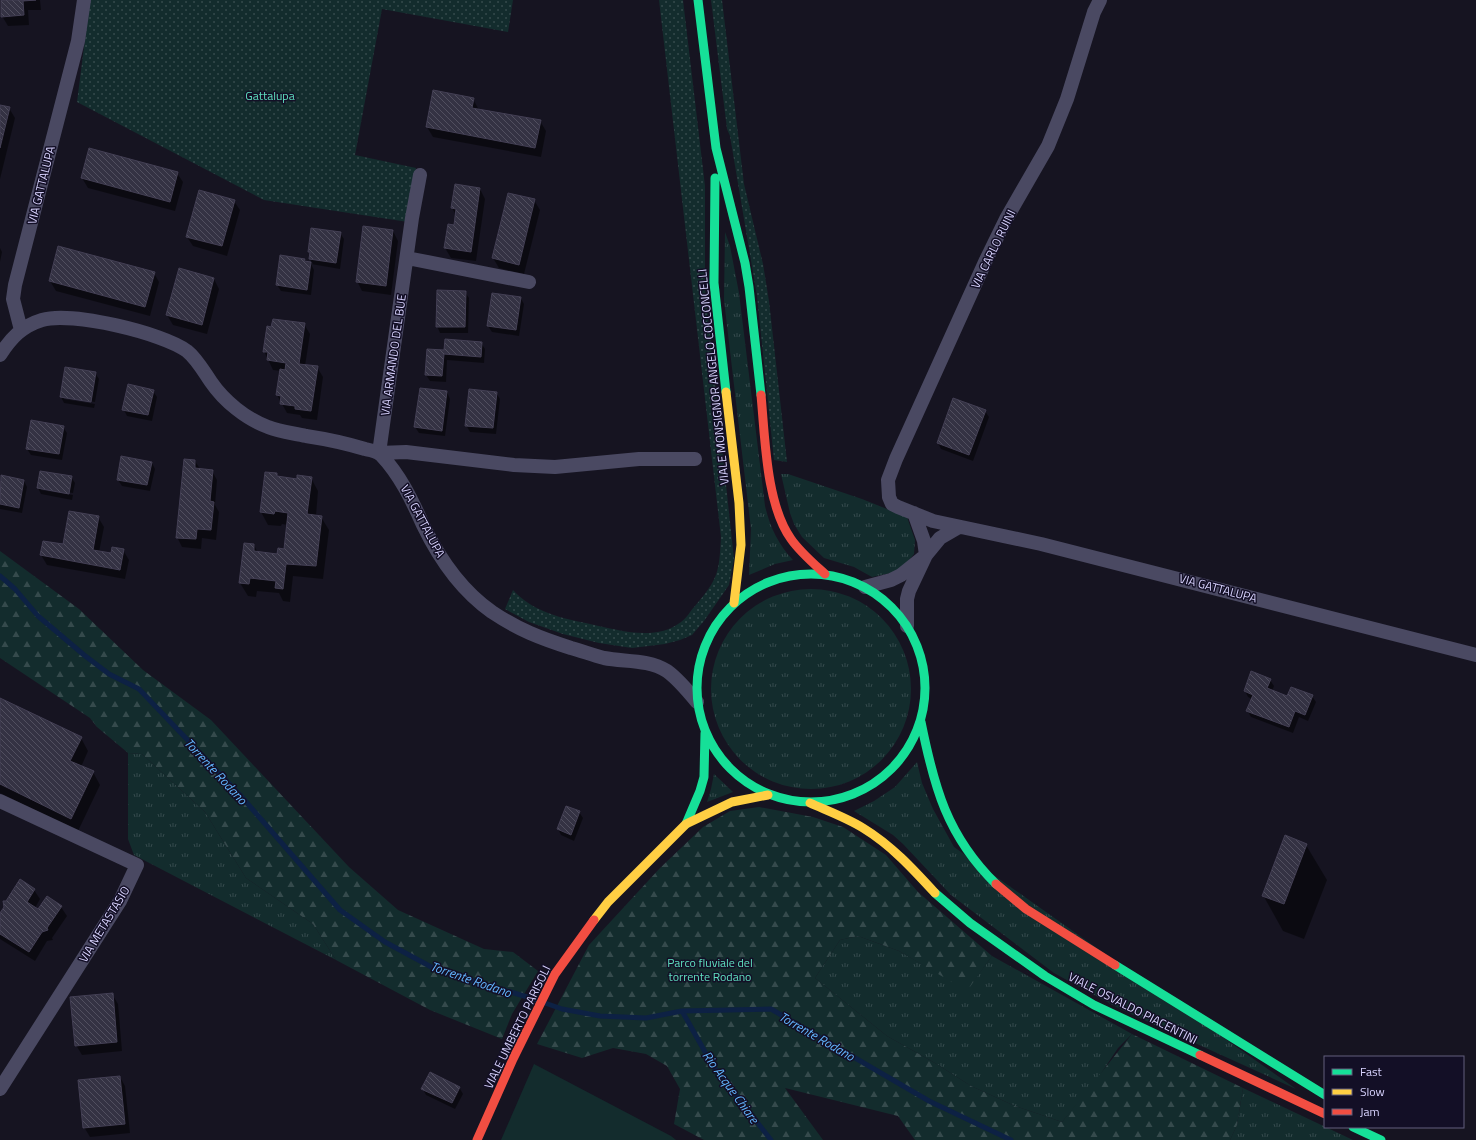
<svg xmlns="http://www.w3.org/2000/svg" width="1476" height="1140" font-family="'Titillium Web',sans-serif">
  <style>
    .grass { fill: url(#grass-tufts) }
    .forest { fill: url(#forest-firs) }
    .park { fill: url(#park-dots) }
    .garden { fill: #132c2d }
    .shadow { fill: #0007 }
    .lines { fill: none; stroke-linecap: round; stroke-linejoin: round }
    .stream { stroke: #0d2144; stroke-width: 5 }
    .building { fill: url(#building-back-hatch); stroke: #433f54 }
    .street { stroke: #4a4962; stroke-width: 14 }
    .fast { stroke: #16e098; stroke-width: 9 }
    .slow { stroke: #ffcf43; stroke-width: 9 }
    .jam { stroke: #f24e42; stroke-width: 9 }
    .labels { text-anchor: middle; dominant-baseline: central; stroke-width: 3; stroke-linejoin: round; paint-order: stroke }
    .park-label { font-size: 12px; fill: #5fe0c0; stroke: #130f26 }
    .street-label { font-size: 12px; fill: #d9d4ff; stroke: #130f26 }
    .water-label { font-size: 13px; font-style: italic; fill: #62b6ff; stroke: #130f26 }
  </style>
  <defs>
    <pattern id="grass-tufts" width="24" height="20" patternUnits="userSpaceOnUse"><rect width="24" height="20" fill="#132c2d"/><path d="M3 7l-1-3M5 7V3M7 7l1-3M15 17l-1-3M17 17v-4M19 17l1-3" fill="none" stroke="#354a4c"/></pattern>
    <pattern id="forest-firs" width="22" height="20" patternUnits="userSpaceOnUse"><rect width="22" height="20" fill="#132c2d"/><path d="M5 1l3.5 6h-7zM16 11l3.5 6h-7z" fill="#354a4c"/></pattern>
    <pattern id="park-dots" width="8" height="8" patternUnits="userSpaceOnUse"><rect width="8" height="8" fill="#132c2d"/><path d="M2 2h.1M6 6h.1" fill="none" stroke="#354a4c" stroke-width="1.8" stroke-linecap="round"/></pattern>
    <pattern id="building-back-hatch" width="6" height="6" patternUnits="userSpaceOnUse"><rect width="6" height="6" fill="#343243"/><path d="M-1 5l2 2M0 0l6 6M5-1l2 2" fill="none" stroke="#514f5f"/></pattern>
  </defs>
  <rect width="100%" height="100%" fill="#161421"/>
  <path class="grass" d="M725 232 730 246 739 293 765 506C770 527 778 544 793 560L775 564 749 575 751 529 724 300Z
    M781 474H788L862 499 907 517 915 540 914 554 905 565 891 573 872 577 854 567 824 558 802 537 794 524 790 513Z
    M711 689a100 100 0 1 1 200 0a100 100 0 1 1-200 0Z
    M128 753 142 754 205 812 246 878 313 924 336 960 134 855 128 839Z
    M917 762 922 783 933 809 954 847 1296 1089 1120 1009 1054 973 951 895 903 844 893 835 854 811 874 801 895 787Z
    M714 774 733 792 707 802 711 789Z
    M858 936 899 951 967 990 992 956 1132 1034 1118 1048 1096 1081 1062 1122 1015 1106 971 1086 935 1063 887 1036 815 978 840 940Z
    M1243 1088 1353 1140H1230L1237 1125Z"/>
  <path class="forest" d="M0 551 79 609 143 670 211 720 349 867 398 910 484 949 513 952 538 971 512 1014 502 1039 430 1010 336 960 313 924 246 878 205 812 142 754 128 753 97 727 90 718 0 658Z
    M759 807 813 817 843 827 886 855 918 892 992 956 967 991 899 951 858 936 840 940 815 978 887 1036 935 1063 971 1086 1015 1106 1062 1122 1132 1034 1243 1088 1237 1125 1230 1140H915L898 1116 785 1088 823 1140H704L674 1124 680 1089 667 1066 646 1054 613 1048 582 1058 537 1044 589 945 660 868 703 827 730 811Z"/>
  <path class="park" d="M90 0H513L508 32 382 9 355 155 416 168 410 198 408 222 264 200 77 102Z
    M659 0H683L705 186V289L734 559 729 585 704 621 692 635 680 640 665 644 632 648 599 643 563 634 529 622 505 609 513 590C533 612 561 618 590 624 619 630 655 642 681 622 687 618 690 611 695 606 719 578 719 572 721 537Z
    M711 0H722L744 184 763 264 769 301 787 462 774 460 757 296 730 136 727 129Z"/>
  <path class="garden" d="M534 1064 671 1136 676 1140H501Z"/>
  <path class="shadow" d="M2 0H40L41 10H28L29 25 8 26 2 16Z
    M473 99 479 110 540 121 546 131 541 157 433 137 427 127Z
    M0 106 9 108 15 118 0 179Z
    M177 173 183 182 175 211 88 188 82 178Z
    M480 189 485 199 476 261 451 258 445 248 454 226 456 215 452 208Z
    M534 200 540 210 524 274 499 268 493 258Z
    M234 201 240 210 227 256 193 246 187 237Z
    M393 231 398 241 391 295 362 291 357 281Z
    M340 233 344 239 340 269 311 264 314 270 311 295 281 291 277 285 304 260 306 263 313 264 310 259 311 255 309 251Z
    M0 248 2 252 0 262Z
    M154 273 159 282 150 316 56 291 50 281Z
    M214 279 219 289 207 334 173 325 167 315Z
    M465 292 469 298 468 333H440L437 326Z
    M520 297 524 304 519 336 492 332 488 326Z
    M304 324 310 334 305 366 317 367 323 377 317 420 302 418 300 415 287 413 277 395 281 371 273 370 264 351Z
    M481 343 485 349 484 363 447 360 446 382 430 381 426 375 445 351Z
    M95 373 99 379 95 402 64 397V399L95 404 94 408 64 403 61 397Z
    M420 389 447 392 450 399 445 436 419 433 415 427Z
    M153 391 157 397 152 421 127 416 124 410Z
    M496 393 500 399 496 434 470 432 466 425Z
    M985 411 989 417 973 461 941 449 938 443Z
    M63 427 67 433 62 460 31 455 27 449Z
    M195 461 200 469 212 471 217 480 215 505 219 512 216 540 202 538 201 549 182 547 177 537Z
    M152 463 155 469 150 491 122 486 118 480Z
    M276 474 279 478 298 480 311 478 318 491 316 516 321 517 329 530 323 579 293 576 290 602 283 601 279 593 257 591 256 597 248 596 240 583 254 545 258 553 278 555 285 550 288 525 282 524 281 526 268 525 261 512Z
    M2 476 24 481 27 487 22 513 0 509V484Z
    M71 477 75 483 73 493 41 488V490L73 495 72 500 41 494 38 488Z
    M98 517 104 527 99 552 112 554 123 550 129 560 125 579 47 565 41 555 64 546Z
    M1270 680 1274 686 1272 691 1288 697 1312 696 1316 702 1308 721 1299 717 1293 733 1251 717 1247 710 1252 699 1248 697 1245 691Z
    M0 699 81 738 88 751 81 767 93 772 100 785 78 831 0 793Z
    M579 812 583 818 574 841 561 835 558 829Z
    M1306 845 1327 880 1304 939 1283 931 1263 895Z
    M34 890 40 899 35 908 39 910 61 907 67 916 52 938 53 940 47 941 35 961 0 939V915Z
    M112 994 118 1004 122 1051 82 1055 76 1045Z
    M120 1077 125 1086 130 1133 90 1137 84 1127Z
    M459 1087 463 1094 455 1109 426 1095 423 1089Z"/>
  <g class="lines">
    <path class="stream" d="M0 576 15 589 38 616 84 655 109 674 139 689 240 795 340 910 385 942 435 969 537 1000
      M545 1003 562 1009 600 1016 646 1018 682 1011 771 1009 929 1101 1011 1140
      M682 1011 713 1066 771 1140"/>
  </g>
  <path class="building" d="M1 0H36L23 1 24 15 1 17Z
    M433 90 474 98 472 108 541 120 535 148 426 127Z
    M0 105 10 107 0 148Z
    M89 148 178 172 170 202 81 178Z
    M455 184 480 188 471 252 444 248 448 224 454 225 456 209 451 208Z
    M199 190 235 200 222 246 186 237Z
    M508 193 535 199 519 265 492 258Z
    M363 226 393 230 386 286 356 282Z
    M311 228 341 232 336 263 309 259 310 252H308Z
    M58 246 155 272 145 307 49 281Z
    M280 255 305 259 304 261 311 262 307 290 276 285Z
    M179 268 214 278 202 325 166 315Z
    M437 290 466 291 465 327H436Z
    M492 293 521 297 516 330 487 326Z
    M273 319 305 323 299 364 318 366 311 411 295 409V406L280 404 281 396 276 395 280 369 285 370 286 363 267 360 268 352H263L267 326 271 327Z
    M445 339 482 342 481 357 444 354 442 376 425 375 427 349 444 350Z
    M65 367 96 372 91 402 60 397Z
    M128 384 154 390 148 415 122 410Z
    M420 388 447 391 442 431 414 427Z
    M469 389 497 392 493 428 465 426Z
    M953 398 986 410 969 455 937 443Z
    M31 420 64 426 59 454 26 449Z
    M121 456 152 462 147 485 117 480Z
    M184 459 195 460V468L213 470 210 501 214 502 211 530 197 529 196 539 176 538Z
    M40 471 72 476 69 494 37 488Z
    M265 472 277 473V476L297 479V475L312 477 307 514 322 516 316 566 286 564 283 589 275 588 276 581 250 578 249 584 239 583 244 543 254 544V551L277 554 278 548 284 549 288 513 275 511 274 514 260 512Z
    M1 475 24 480 19 508 0 504Z
    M69 511 99 516 93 550 111 553 112 547 124 549 120 570 40 555 43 541 63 544Z
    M1251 671 1271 679 1267 688 1287 696 1291 687 1313 695 1305 715 1295 711 1289 727 1246 711 1253 695 1244 691Z
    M0 698 82 737 70 761 94 771 71 819 0 784Z
    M566 806 580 811 571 835 557 829Z
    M1285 835 1307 844 1284 904 1262 896Z
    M20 879 35 889 27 902 38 909 47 896 62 906 47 928 48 930 42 932 29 952 0 934V913L4 907 3 901H6Z
    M113 993 117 1042 75 1046 70 997Z
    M430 1072 460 1087 452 1103 421 1089Z
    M120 1076 125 1124 83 1128 78 1080Z"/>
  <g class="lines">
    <path class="street" d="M1100 0 1094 12 1067 99 1048 146 1006 219 986 260 896 459 888 480 889 497 892 504 898 507 933 521 1041 544 1476 655
      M420 175 412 218 379 453 406 452 514 465 555 467 639 459H695
      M407 258 529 282
      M21 330 13 299 15 285 78 41 84 0
      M0 355C11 338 22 326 42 320 71 311 163 333 187 351 197 359 204 372 211 382 224 401 246 419 268 427 280 432 293 433 306 436 326 439 345 443 365 449 370 450 377 451 381 455 400 475 412 500 423 525 439 558 462 591 492 612 519 630 540 638 571 648 582 651 592 655 604 658 625 662 648 659 667 671 678 679 688 691 697 702
      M865 587 891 580 901 575 926 555 940 538 959 527
      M907 626V599L909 591 926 555 924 541 914 513
      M0 801 137 865 120 901 0 1089"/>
    <path class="fast" d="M698 0 716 148 745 263 749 287 761 395
      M715 178 714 283 726 392
      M697 688a114 114 0 1 1 228 0a114 114 0 1 1-228 0Z
      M921 722C934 787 947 836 996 884
      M686 824 700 791 704 777 705 733
      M935 893 970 923 1045 976 1094 1005 1200 1055
      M1115 965 1325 1095
      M1353 1127 1381 1140"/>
    <path class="slow" d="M726 392 739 503 741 545 734 603
      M810 803C828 811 847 818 863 828 891 845 913 869 935 893
      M594 920 608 902 686 824 732 802 768 795"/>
    <path class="jam" d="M761 395C765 437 766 504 791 539 800 552 813 563 825 574
      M996 884 1026 909 1115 965
      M1200 1055 1325 1114
      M477 1140 513 1059 555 974 594 920"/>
  </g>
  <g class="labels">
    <g class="park-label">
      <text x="270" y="95">Gattalupa</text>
      <text x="710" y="962">Parco fluviale del<tspan x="710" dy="14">torrente Rodano</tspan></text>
    </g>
    <g class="street-label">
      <text transform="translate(41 185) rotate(-76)">VIA GATTALUPA</text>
      <text transform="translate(993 249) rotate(-64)">VIA CARLO RUINI</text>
      <text transform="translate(393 355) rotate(-82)">VIA ARMANDO DEL BUE</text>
      <text transform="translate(713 377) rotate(-96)">VIALE MONSIGNOR ANGELO COCCONCELLI</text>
      <text transform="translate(423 521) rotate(62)">VIA GATTALUPA</text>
      <text transform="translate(1218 588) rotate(15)">VIA GATTALUPA</text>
      <text transform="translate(104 924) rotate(-59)">VIA METASTASIO</text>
      <text transform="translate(1133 1008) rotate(27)">VIALE OSVALDO PIACENTINI</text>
      <text transform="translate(517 1027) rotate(-64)">VIALE UMBERTO PARISOLI</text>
    </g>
    <g class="water-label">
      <text transform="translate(216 771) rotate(47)">Torrente Rodano</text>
      <text transform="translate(471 979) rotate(19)">Torrente Rodano</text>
      <text transform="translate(817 1036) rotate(30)">Torrente Rodano</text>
      <text transform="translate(731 1087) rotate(54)">Rio Acque Chiare</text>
    </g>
  </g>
  <rect x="1324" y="1056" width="140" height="72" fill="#130f26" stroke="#625e7d"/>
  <rect x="1332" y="1069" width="20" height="6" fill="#16e098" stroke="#625e7d"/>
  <text x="1360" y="1076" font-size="12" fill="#d9d4ff">Fast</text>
  <rect x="1332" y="1089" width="20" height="6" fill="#ffcf43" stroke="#625e7d"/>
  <text x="1360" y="1096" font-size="12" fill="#d9d4ff">Slow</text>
  <rect x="1332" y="1109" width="20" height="6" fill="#f24e42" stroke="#625e7d"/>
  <text x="1360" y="1116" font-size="12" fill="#d9d4ff">Jam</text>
</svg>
